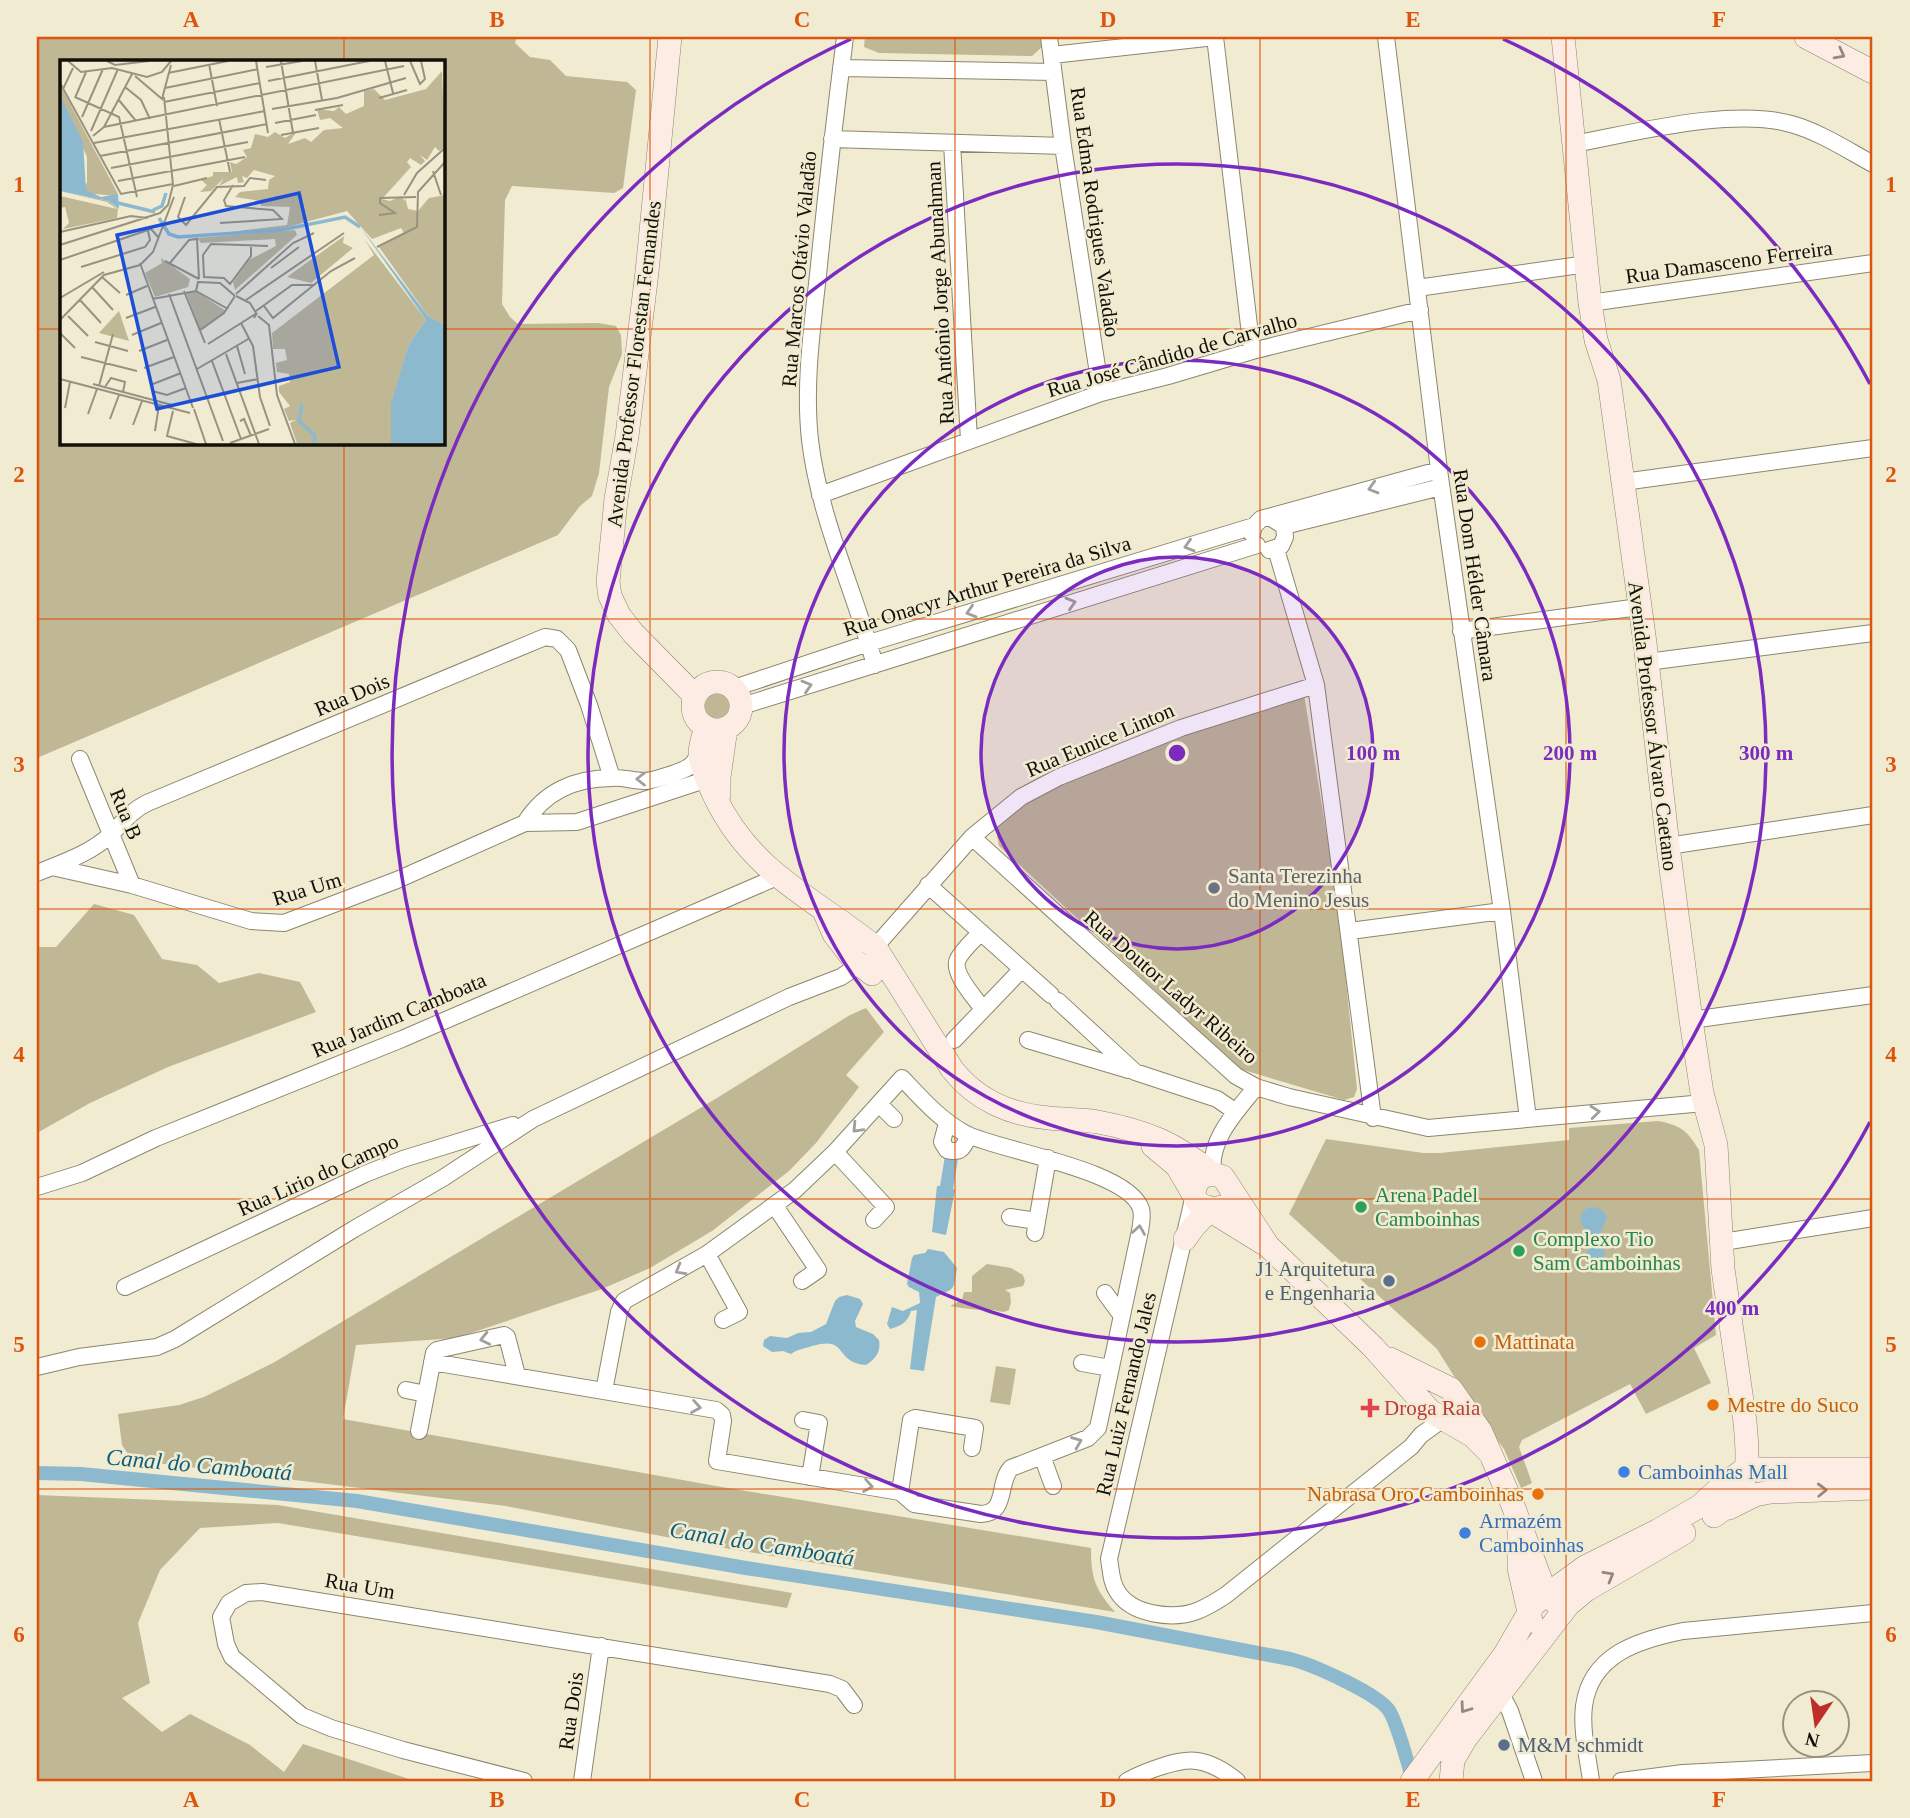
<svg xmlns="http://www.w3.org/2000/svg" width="1910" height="1818" font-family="Georgia,serif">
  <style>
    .green { fill: #c0b795; fill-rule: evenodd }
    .water { fill: #8db9cf }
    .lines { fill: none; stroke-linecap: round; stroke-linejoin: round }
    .canal { stroke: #8db9cf; stroke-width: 14 }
    .street-casing { stroke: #8c866f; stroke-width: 18 }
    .secondary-casing { stroke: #8c866f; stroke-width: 24 }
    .street { stroke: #fff; stroke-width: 16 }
    .secondary { stroke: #fdece4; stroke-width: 23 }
    .oneway { stroke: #938981 }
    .oneway2 { stroke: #a09f9c }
    .grid { fill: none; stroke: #dd550c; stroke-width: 2; stroke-opacity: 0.55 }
    .ring { fill: none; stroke: #7b2cbf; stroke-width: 3.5 }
    .worship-dot { fill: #6b7280; stroke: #f1ebd1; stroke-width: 2.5 }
    .leisure-dot { fill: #2e9e5b; stroke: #f1ebd1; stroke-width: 2.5 }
    .service-dot { fill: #5c6f8a; stroke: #f1ebd1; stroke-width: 2.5 }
    .food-dot { fill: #e8710a; stroke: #f1ebd1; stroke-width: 2.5 }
    .health-dot { fill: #e0444e; stroke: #f1ebd1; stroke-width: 2.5 }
    .shop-dot { fill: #3f7fe0; stroke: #f1ebd1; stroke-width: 2.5 }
    .labels { text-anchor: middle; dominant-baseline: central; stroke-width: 5; stroke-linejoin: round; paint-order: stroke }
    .street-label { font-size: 21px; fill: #121008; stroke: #f1ebd1 }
    .worship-label { font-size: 21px; fill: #5b616d; stroke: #f1ebd1; text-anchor: start }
    .leisure-label { font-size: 21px; fill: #27864d; stroke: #f1ebd1; text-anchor: start }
    .service-label { font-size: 21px; fill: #4e5e75; stroke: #f1ebd1; text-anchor: end }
    .food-label { font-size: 21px; fill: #c56008; stroke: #f1ebd1; text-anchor: start }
    .health-label { font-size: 21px; fill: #be3a42; stroke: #f1ebd1; text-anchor: start }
    .shop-label { font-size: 21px; fill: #366cbe; stroke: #f1ebd1; text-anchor: start }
    .water-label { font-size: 23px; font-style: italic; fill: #0b5f7d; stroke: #f1ebd1 }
    .inset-river { fill: none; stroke: #8db9cf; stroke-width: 3.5 }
    .inset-road { fill: none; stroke: #989381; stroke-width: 2 }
    .view { fill: #1d4ed8; fill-opacity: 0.15; stroke: #1d4ed8; stroke-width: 3.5 }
    .inset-edge { fill: none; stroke: #121008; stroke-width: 3.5 }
    .centre { fill: #7b2cbf; stroke: #f1ebd1; stroke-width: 3.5 }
    .ring-label { font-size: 21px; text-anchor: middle; font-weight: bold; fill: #7b2cbf; stroke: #f1ebd1; stroke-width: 5; stroke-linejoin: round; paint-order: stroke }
    .neatline { fill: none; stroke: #dd550c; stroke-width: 2.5 }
    .grid-label { font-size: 23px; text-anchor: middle; font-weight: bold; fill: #dd550c }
  </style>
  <rect width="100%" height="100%" fill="#f1ebd1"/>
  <path class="green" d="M37 37H517L515 43 530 57 550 60 566 76 627 82 636 90 623 188 614 193 512 186 505 200 502 304 510 317 518 324 598 323 616 326 621 335 622 354 609 387 599 473 592 496 580 506 558 535 37 758ZM61 61H443V443H61Z
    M865 37H1041L1042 47 1032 56 879 53 864 47Z
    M1303 688 1339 912 1357 1089 1354 1097 1344 1100 1240 1069 999 846 996 829 999 817 1153 737Z
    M705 706a12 12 0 1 1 24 0a12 12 0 1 1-24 0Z
    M94 904 134 915 162 959 197 965 219 983 259 973 300 982 316 1012 168 1067 90 1103 37 1133V947H56Z
    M866 1008 884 1032 846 1075 859 1087 816 1143 789 1171 712 1231 650 1268 602 1289 456 1338 356 1345 343 1419 716 1486 1091 1548C1091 1578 1095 1589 1115 1612L718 1547 506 1506 132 1460 122 1445 118 1414 179 1405 204 1397 273 1363 717 1098 850 1015Z
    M1658 1121C1680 1125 1687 1130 1699 1150L1716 1335 1694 1348 1711 1383 1646 1414 1630 1384 1522 1440 1519 1447 1532 1483 1521 1488 1504 1449 1479 1416 1437 1349 1289 1214 1326 1139 1423 1153H1440L1569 1140V1128Z
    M987 1264 1011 1268 1023 1275 1025 1281 1023 1286 1005 1290 1010 1293 1011 1302 1009 1310C1001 1314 999 1310 991 1310 978 1310 966 1309 950 1306L962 1300 964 1292H972V1276Z
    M996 1366 1016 1369 1010 1405 990 1402Z
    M37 1495 278 1505 792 1593 787 1608 278 1523 200 1528 160 1570 138 1623 150 1683 122 1698 162 1732 190 1714 250 1745 284 1772 303 1744 415 1781H37Z"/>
  <path class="water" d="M945 1156 958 1158 953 1189 955 1190 946 1235 932 1232 937 1186H940Z
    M1594 1207 1603 1210 1607 1218 1599 1236 1605 1253 1603 1259 1598 1261 1587 1256 1589 1236 1580 1221 1582 1212 1587 1208Z
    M928 1249 944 1252 957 1268C953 1292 956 1287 936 1297L924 1371 910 1369 917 1310 911 1311C908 1322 901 1326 890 1329L887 1324 892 1307 903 1311 920 1303 919 1292 909 1287 907 1284 912 1258 914 1255 925 1253Z
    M847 1295 860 1299 863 1304 855 1321 856 1327 873 1334 879 1340C881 1352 876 1358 866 1365 833 1362 849 1335 812 1346 804 1349 798 1349 791 1354L783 1351 772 1352 763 1346 764 1340 770 1336 787 1338 798 1333 811 1332 826 1324 835 1301 839 1297Z"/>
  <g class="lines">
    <path class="canal" d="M37 1473 81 1474 357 1501 746 1568 1096 1622 1290 1659C1311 1664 1380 1694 1390 1712 1400 1731 1406 1759 1413 1780"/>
    <defs>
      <path id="street" d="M845 37C835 116 826 195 818 275 812 329 804 385 810 440 819 517 854 590 875 665
        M1049 37 1063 146 1101 393
        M1386 37 1439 470 1502 911 1528 1119
        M1052 55 1215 37 1252 351
        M841 68 1053 72
        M832 139 1063 146
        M952 143 969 440
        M1573 144C1634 133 1732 107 1791 124 1820 132 1847 150 1873 164
        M1417 288 1587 264
        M1590 303 1873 263
        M1623 482 1873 448
        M820 495 1101 393 1168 376 1252 351 1420 310
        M1284 526 1441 487
        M1252 534 1254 526 1261 519 1439 470
        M1276 549 1316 685 1373 1118
        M1269 550 1281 546 1285 537 1284 526 1271 518
        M1461 631 1639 607
        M1647 662 1873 633
        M734 688 869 643 1254 526
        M742 706 1257 545
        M80 759 132 885
        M525 823C544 792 575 778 612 778 623 777 633 781 644 781 653 781 684 771 690 766 694 763 697 757 700 753
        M972 837 1236 1076 1256 1087 1289 1097 1428 1128 1704 1103
        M1668 846 1873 815
        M52 867 132 885 251 921 284 923 397 880 525 823 577 822 708 779
        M37 873C61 863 90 854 110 835 123 823 129 812 147 803L545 637 557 639 568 650 589 705 612 778
        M928 885 1051 995
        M1350 931 1502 911
        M981 932C974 940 963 949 958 959 951 972 975 998 983 1009
        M875 947 972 837 1021 797 1059 777 1181 728 1316 685
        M1058 1001 1135 1072 1217 1099 1236 1112
        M1691 1020 1873 995
        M954 1040 1022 969
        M1028 1040 1129 1070
        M879 1104 894 1119
        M947 1123 942 1142 947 1150C961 1154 964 1147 969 1135
        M835 1152 886 1207 874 1220
        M1213 1174C1208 1140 1236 1112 1256 1087
        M37 1187 82 1173 156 1138 402 1039 777 877
        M1194 1195 1109 1559C1111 1570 1111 1582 1117 1591 1131 1615 1173 1620 1197 1611 1207 1607 1217 1601 1226 1595L1411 1447 1421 1435 1443 1419
        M775 1206 818 1270 802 1281
        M1010 1217 1037 1221
        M1035 1233 1048 1158
        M1723 1242 1873 1218
        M707 1254 739 1312 723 1320
        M125 1287 365 1174 403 1159 513 1125
        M1105 1293 1122 1316
        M432 1362 716 1410 722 1415 723 1421 717 1461 900 1492 914 1504 981 1514C1008 1513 997 1483 1011 1468L1088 1438 1098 1428 1140 1231C1141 1224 1143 1216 1141 1209 1129 1170 1001 1151 966 1134 940 1120 922 1099 902 1078L835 1152 795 1190 707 1254 624 1301 619 1312 604 1391
        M1082 1363 1110 1368
        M37 1367 79 1357 157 1347 175 1339 354 1229 443 1178 533 1119 789 997 841 977 859 965
        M406 1390 426 1394
        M803 1420 819 1423 810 1477
        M419 1431 434 1353 437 1350 504 1335 507 1337 517 1375
        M1042 1456 1053 1486
        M900 1492 911 1420 915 1418 975 1428 972 1448
        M1500 1692 1510 1711 1534 1781
        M524 1781 403 1750 331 1728 302 1716 232 1657 226 1644 221 1617 229 1603 246 1593 262 1592 830 1684 842 1689 854 1705
        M582 1781 601 1646
        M1127 1781C1143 1772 1179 1758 1197 1761 1211 1763 1226 1772 1237 1781
        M1591 1781C1588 1757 1581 1731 1584 1706 1591 1654 1639 1640 1683 1631L1873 1613
        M1621 1781 1683 1773 1873 1763"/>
      <path id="secondary" d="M670 37 647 272 627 436 616 499 608 582 610 596 619 615 633 633 695 696
        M1563 37 1590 303 1596 340 1609 380 1645 643 1668 846 1691 1020 1702 1093 1716 1145 1723 1269 1745 1422C1747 1445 1751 1478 1736 1498 1731 1505 1722 1510 1714 1516
        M1806 37 1873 72
        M693 706a24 24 0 1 1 48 0a24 24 0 1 1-48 0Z
        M706 727C704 735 700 745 700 753 701 768 710 786 716 799 753 874 814 898 875 947 882 957 875 967 863 966
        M719 795V777L726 728
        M824 911 834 934 854 960 872 974
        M877 950 952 1069C976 1100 1011 1115 1049 1118 1066 1120 1081 1119 1098 1122 1146 1131 1175 1143 1213 1174
        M1153 1146 1177 1166 1199 1204 1213 1209
        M1194 1195C1194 1178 1208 1170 1223 1177L1268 1246 1373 1347 1430 1411 1473 1436 1488 1451
        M1213 1209 1221 1217 1263 1243
        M1185 1239C1195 1224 1204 1213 1221 1207
        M1390 1359 1447 1387
        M1451 1389 1481 1432 1512 1503 1544 1589 1557 1604
        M1729 1508 1755 1495 1770 1492 1873 1488
        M1519 1531V1568L1531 1621
        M1412 1781 1505 1654 1534 1604 1585 1567 1657 1531 1700 1506 1724 1484 1745 1469H1873
        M1451 1781 1453 1760 1466 1738 1568 1605 1586 1590 1684 1533"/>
    </defs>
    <use href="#street" class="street-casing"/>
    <use href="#secondary" class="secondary-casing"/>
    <use href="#street" class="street"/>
    <use href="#secondary" class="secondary"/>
  </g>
  <defs><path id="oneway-chevron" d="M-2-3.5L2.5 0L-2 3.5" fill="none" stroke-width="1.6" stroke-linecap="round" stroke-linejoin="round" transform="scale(1.75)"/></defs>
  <g class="oneway">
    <use href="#oneway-chevron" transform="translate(1840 54) rotate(28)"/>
    <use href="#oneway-chevron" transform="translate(1822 1490) rotate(-2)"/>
    <use href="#oneway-chevron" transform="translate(1609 1576) rotate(-30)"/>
    <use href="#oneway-chevron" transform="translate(1465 1708) rotate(126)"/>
  </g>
  <g class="oneway2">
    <use href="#oneway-chevron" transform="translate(1373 488) rotate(164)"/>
    <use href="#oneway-chevron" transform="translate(1189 546) rotate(163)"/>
    <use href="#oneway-chevron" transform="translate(1071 603) rotate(-17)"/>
    <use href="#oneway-chevron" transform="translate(971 612) rotate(163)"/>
    <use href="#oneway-chevron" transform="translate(807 686) rotate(-17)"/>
    <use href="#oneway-chevron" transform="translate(641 779) rotate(180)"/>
    <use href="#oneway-chevron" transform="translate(1595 1112) rotate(-6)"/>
    <use href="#oneway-chevron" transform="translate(857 1128) rotate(133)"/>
    <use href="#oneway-chevron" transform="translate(1139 1230) rotate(-81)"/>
    <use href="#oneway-chevron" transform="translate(680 1270) rotate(150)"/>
    <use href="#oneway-chevron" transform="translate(485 1339) rotate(167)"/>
    <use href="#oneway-chevron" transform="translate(696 1407) rotate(10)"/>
    <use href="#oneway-chevron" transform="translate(1077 1442) rotate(-22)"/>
    <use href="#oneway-chevron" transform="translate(868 1486) rotate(10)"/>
  </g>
  <path class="grid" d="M344 37V61M650 37V1781M955 37V1781M1260 37V1781M1566 37V1781M37 329H61M443 329H1873M344 443V1781M37 619H1873M37 909H1873M37 1199H1873M37 1489H1873"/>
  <circle cx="1177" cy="753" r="196" fill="#7b2cbf" fill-opacity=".12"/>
  <g class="ring">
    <circle cx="1177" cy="753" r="196"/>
    <circle cx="1177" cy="753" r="393"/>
    <circle cx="1177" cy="753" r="589"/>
    <path d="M1870 1122A785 785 0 1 1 851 39M1503 39A785 785 0 0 1 1870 384"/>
  </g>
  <circle class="worship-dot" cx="1214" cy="888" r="7"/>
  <g class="leisure-dot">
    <circle cx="1361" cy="1207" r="7"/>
    <circle cx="1519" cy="1251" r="7"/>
  </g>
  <g class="service-dot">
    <circle cx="1389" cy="1281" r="7"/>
    <circle cx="1504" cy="1745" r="7"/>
  </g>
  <g class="food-dot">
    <circle cx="1480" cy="1342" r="7"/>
    <circle cx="1713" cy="1405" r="7"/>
    <circle cx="1538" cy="1494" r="7"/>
  </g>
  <path class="health-dot" d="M1366.5 1397.5h7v7h7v7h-7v7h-7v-7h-7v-7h7z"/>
  <g class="shop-dot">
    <circle cx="1624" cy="1472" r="7"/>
    <circle cx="1465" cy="1533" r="7"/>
  </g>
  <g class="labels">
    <g class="street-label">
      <text transform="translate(1095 212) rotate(82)">Rua Edma Rodrigues Valadão</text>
      <text transform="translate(1729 262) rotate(-8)">Rua Damasceno Ferreira</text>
      <text transform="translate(799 269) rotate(-85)">Rua Marcos Otávio Valadão</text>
      <text transform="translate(940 293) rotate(-93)">Rua Antônio Jorge Abunahman</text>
      <text transform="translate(1172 355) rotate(-16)">Rua José Cândido de Carvalho</text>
      <text transform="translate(634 364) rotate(-83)">Avenida Professor Florestan Fernandes</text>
      <text transform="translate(1475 575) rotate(82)">Rua Dom Hélder Câmara</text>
      <text transform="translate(987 586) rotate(-17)">Rua Onacyr Arthur Pereira da Silva</text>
      <text transform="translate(352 695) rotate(-23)">Rua Dois</text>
      <text transform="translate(1653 726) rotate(83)">Avenida Professor Álvaro Caetano</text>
      <text transform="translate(1100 740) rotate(-23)">Rua Eunice Linton</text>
      <text transform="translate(126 814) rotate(68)">Rua B</text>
      <text transform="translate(307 889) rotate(-17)">Rua Um</text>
      <text transform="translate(1171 987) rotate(41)">Rua Doutor Ladyr Ribeiro</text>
      <text transform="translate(399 1015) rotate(-23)">Rua Jardim Camboata</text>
      <text transform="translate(318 1175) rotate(-24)">Rua Lirio do Campo</text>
      <text transform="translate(1126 1394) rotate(-77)">Rua Luiz Fernando Jales</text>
      <text transform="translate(360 1586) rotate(10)">Rua Um</text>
      <text transform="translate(571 1711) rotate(-82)">Rua Dois</text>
    </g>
    <g class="worship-label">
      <text x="1228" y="876">Santa Terezinha<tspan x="1228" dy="24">do Menino Jesus</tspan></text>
    </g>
    <g class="leisure-label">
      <text x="1375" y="1195">Arena Padel<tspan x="1375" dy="24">Camboinhas</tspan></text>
      <text x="1533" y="1239">Complexo Tio<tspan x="1533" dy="24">Sam Camboinhas</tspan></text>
    </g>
    <g class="service-label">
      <text x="1375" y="1269">J1 Arquitetura<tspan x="1375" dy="24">e Engenharia</tspan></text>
      <text x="1518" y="1745" text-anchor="start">M&amp;M schmidt</text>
    </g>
    <g class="food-label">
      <text x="1494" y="1342">Mattinata</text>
      <text x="1727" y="1405">Mestre do Suco</text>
      <text x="1524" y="1494" text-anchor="end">Nabrasa Oro Camboinhas</text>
    </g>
    <g class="health-label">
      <text x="1384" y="1408">Droga Raia</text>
    </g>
    <g class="shop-label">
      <text x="1638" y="1472">Camboinhas Mall</text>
      <text x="1479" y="1521">Armazém<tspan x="1479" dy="24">Camboinhas</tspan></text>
    </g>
    <g class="water-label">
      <text transform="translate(199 1465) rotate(5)">Canal do Camboatá</text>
      <text transform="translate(762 1544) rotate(9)">Canal do Camboatá</text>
    </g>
  </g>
  <g transform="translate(60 60)">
    <rect width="385" height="385" fill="#f1ebd1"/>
    <path d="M382 11 385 87 379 91 375 87 367 100 360 95 365 101 361 105 350 98 347 102 351 107 322 139 330 141 341 136 345 141V137L348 149 358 151 369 138 385 135V265L368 256 319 187 344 173 341 168 312 179 287 151 220 169 169 172 227 165 230 147 201 146 200 141 175 137 180 132 208 129 209 120 215 116 194 110 187 118 182 116 184 122 178 123 177 117 159 126 164 118 151 131 140 132 147 125 141 120 153 116V112H172L170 102 176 104 187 97 183 90 191 88 195 74 208 77 215 72 225 78 237 71 228 84 245 78 251 82 264 70 283 68 270 58 260 60 257 49 274 51 279 47 286 54 304 46V31L314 29 325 40 366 29ZM0 25 58 134 55 136 16 132 27 123V97L0 38ZM0 131 49 141 58 149 57 158 3 169 9 163 5 147 0 148V136L57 149 47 142ZM235 170 237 175 175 230 173 222 189 200 216 186 215 179 141 183 137 178ZM284 176 283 183 293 188 251 223 227 217ZM305 180 366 260 349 284 331 350V384H237L230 363 236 360 229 361 224 349 230 346 219 332V326L230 322 229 314 217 312 216 303 227 300 225 289H213L212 273 314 195ZM101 198 130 219 128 227 95 237 85 213 102 203ZM126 232H137L166 251 140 270ZM59 251 69 281 39 273Z" fill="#c0b795"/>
    <path d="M0 35 23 82 26 130 41 137 58 134 59 149 49 141 0 131ZM299 165 368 256 385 265V384H331V344L349 284 366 260Z" fill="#8db9cf"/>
    <path class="inset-river" d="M58 143 95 152M93 150 102 146 106 133M99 158 109 174 118 177 221 170 285 157 300 167M242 344 239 361 255 376 254 384"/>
    <path class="inset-road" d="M8 1 21 12 52 8 87 17 102 12 111 1M47 1 55 5 89 1M196 1 208 73M221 1 233 73M255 1 262 40M325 1 333 33M350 1 360 24 365 19 361 1M149 4 157 46M206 7 242 1M108 13 168 1M75 16 102 39 111 5M208 21 309 1M0 23 61 134 113 124M65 27 81 40 90 59M105 28 198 9M3 29 13 8M15 37 59 57 77 137M15 38 26 12M319 38 347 30M58 39 76 61M104 42 200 23M212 49 277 38 346 18M255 50 283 45M22 57 43 9M159 59 170 112M215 63 256 55M44 67 72 14M31 71 58 9M221 75 259 68M33 76 44 67 344 6M34 83 205 51M40 96 207 64M51 108 188 82M373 111 381 135M58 121 185 97M114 126 147 118M344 135 357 113 385 88M125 137 118 157 126 165 157 127 184 126 190 118 206 120M319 155 335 153 320 143V138L356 137M160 163 222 159 213 150 166 146 164 140 173 125M0 172 71 156 87 158M0 185 100 153 108 145 113 125 104 37M191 187V196L170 224 164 218 144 217 143 195 151 184 208 186M317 187 357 167 358 132 385 102M0 200 91 169 99 178M105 201 139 219M80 203 133 348M110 203 129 180 137 179 139 219M21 207 85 187 90 180 88 171M211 208 239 187M42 217 60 233M32 227 53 250M124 231 145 283M136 231 138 222 160 223 175 236M109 234 163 381M176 234 233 183 254 173M66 235 87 226M176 236 190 243 196 253M0 238 44 212M92 239 136 231 168 249M20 240 41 263M186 240 284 173M204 246 213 258 271 211 295 198M196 251 232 225H255M8 256 28 276M198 256 209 265 217 335 235 384M66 258 95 247M0 260 44 215 80 205 93 192 114 137M181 263 193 286 200 337 210 366M139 271 164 253 175 236M0 273 15 288M72 275 101 263M35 282 68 291M148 284 197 253 194 258M177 286 185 314M79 291 107 280M166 294 199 384M21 297 77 311M152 301 181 379M84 308 114 297M137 309 190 278M0 319 130 353M177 323 198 319M33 324 112 345M93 324 121 313M39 326 53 274M45 327 51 318 65 322 63 332M92 331 107 335 126 328M5 348 10 322M134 349 146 384M113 351 107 376 136 384M28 354 37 329M50 359 59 335M180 361 184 359 191 376M73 365 82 341M95 371 99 345M170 383 209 369"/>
    <path class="view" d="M239 133 279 307 97 349 57 175Z"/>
    <rect width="385" height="385" class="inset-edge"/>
  </g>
  <circle cx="1177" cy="753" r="10" class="centre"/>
  <g class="ring-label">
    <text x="1373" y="760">100 m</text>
    <text x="1570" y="760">200 m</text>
    <text x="1766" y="760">300 m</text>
    <text x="1732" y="1315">400 m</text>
  </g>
  <rect width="1910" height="1818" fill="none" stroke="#f1ebd1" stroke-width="77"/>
  <g transform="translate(1816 1724) rotate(193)"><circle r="33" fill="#f1ebd1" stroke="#989381" stroke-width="2"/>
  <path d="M0-5L12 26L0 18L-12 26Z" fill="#bd2e2a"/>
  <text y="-10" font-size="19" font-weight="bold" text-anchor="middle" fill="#121008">N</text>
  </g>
  <rect x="38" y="38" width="1833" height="1742" class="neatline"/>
  <g class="grid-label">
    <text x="191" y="27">A</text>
    <text x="497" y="27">B</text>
    <text x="802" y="27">C</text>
    <text x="1108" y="27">D</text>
    <text x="1413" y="27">E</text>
    <text x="1719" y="27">F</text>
    <text x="19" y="192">1</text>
    <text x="1891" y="192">1</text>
    <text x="19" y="482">2</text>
    <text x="1891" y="482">2</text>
    <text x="19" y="772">3</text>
    <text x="1891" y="772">3</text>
    <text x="19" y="1062">4</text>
    <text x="1891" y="1062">4</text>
    <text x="19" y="1352">5</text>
    <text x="1891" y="1352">5</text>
    <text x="19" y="1642">6</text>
    <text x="1891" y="1642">6</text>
    <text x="191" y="1807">A</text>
    <text x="497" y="1807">B</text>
    <text x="802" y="1807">C</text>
    <text x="1108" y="1807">D</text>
    <text x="1413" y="1807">E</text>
    <text x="1719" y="1807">F</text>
  </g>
</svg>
